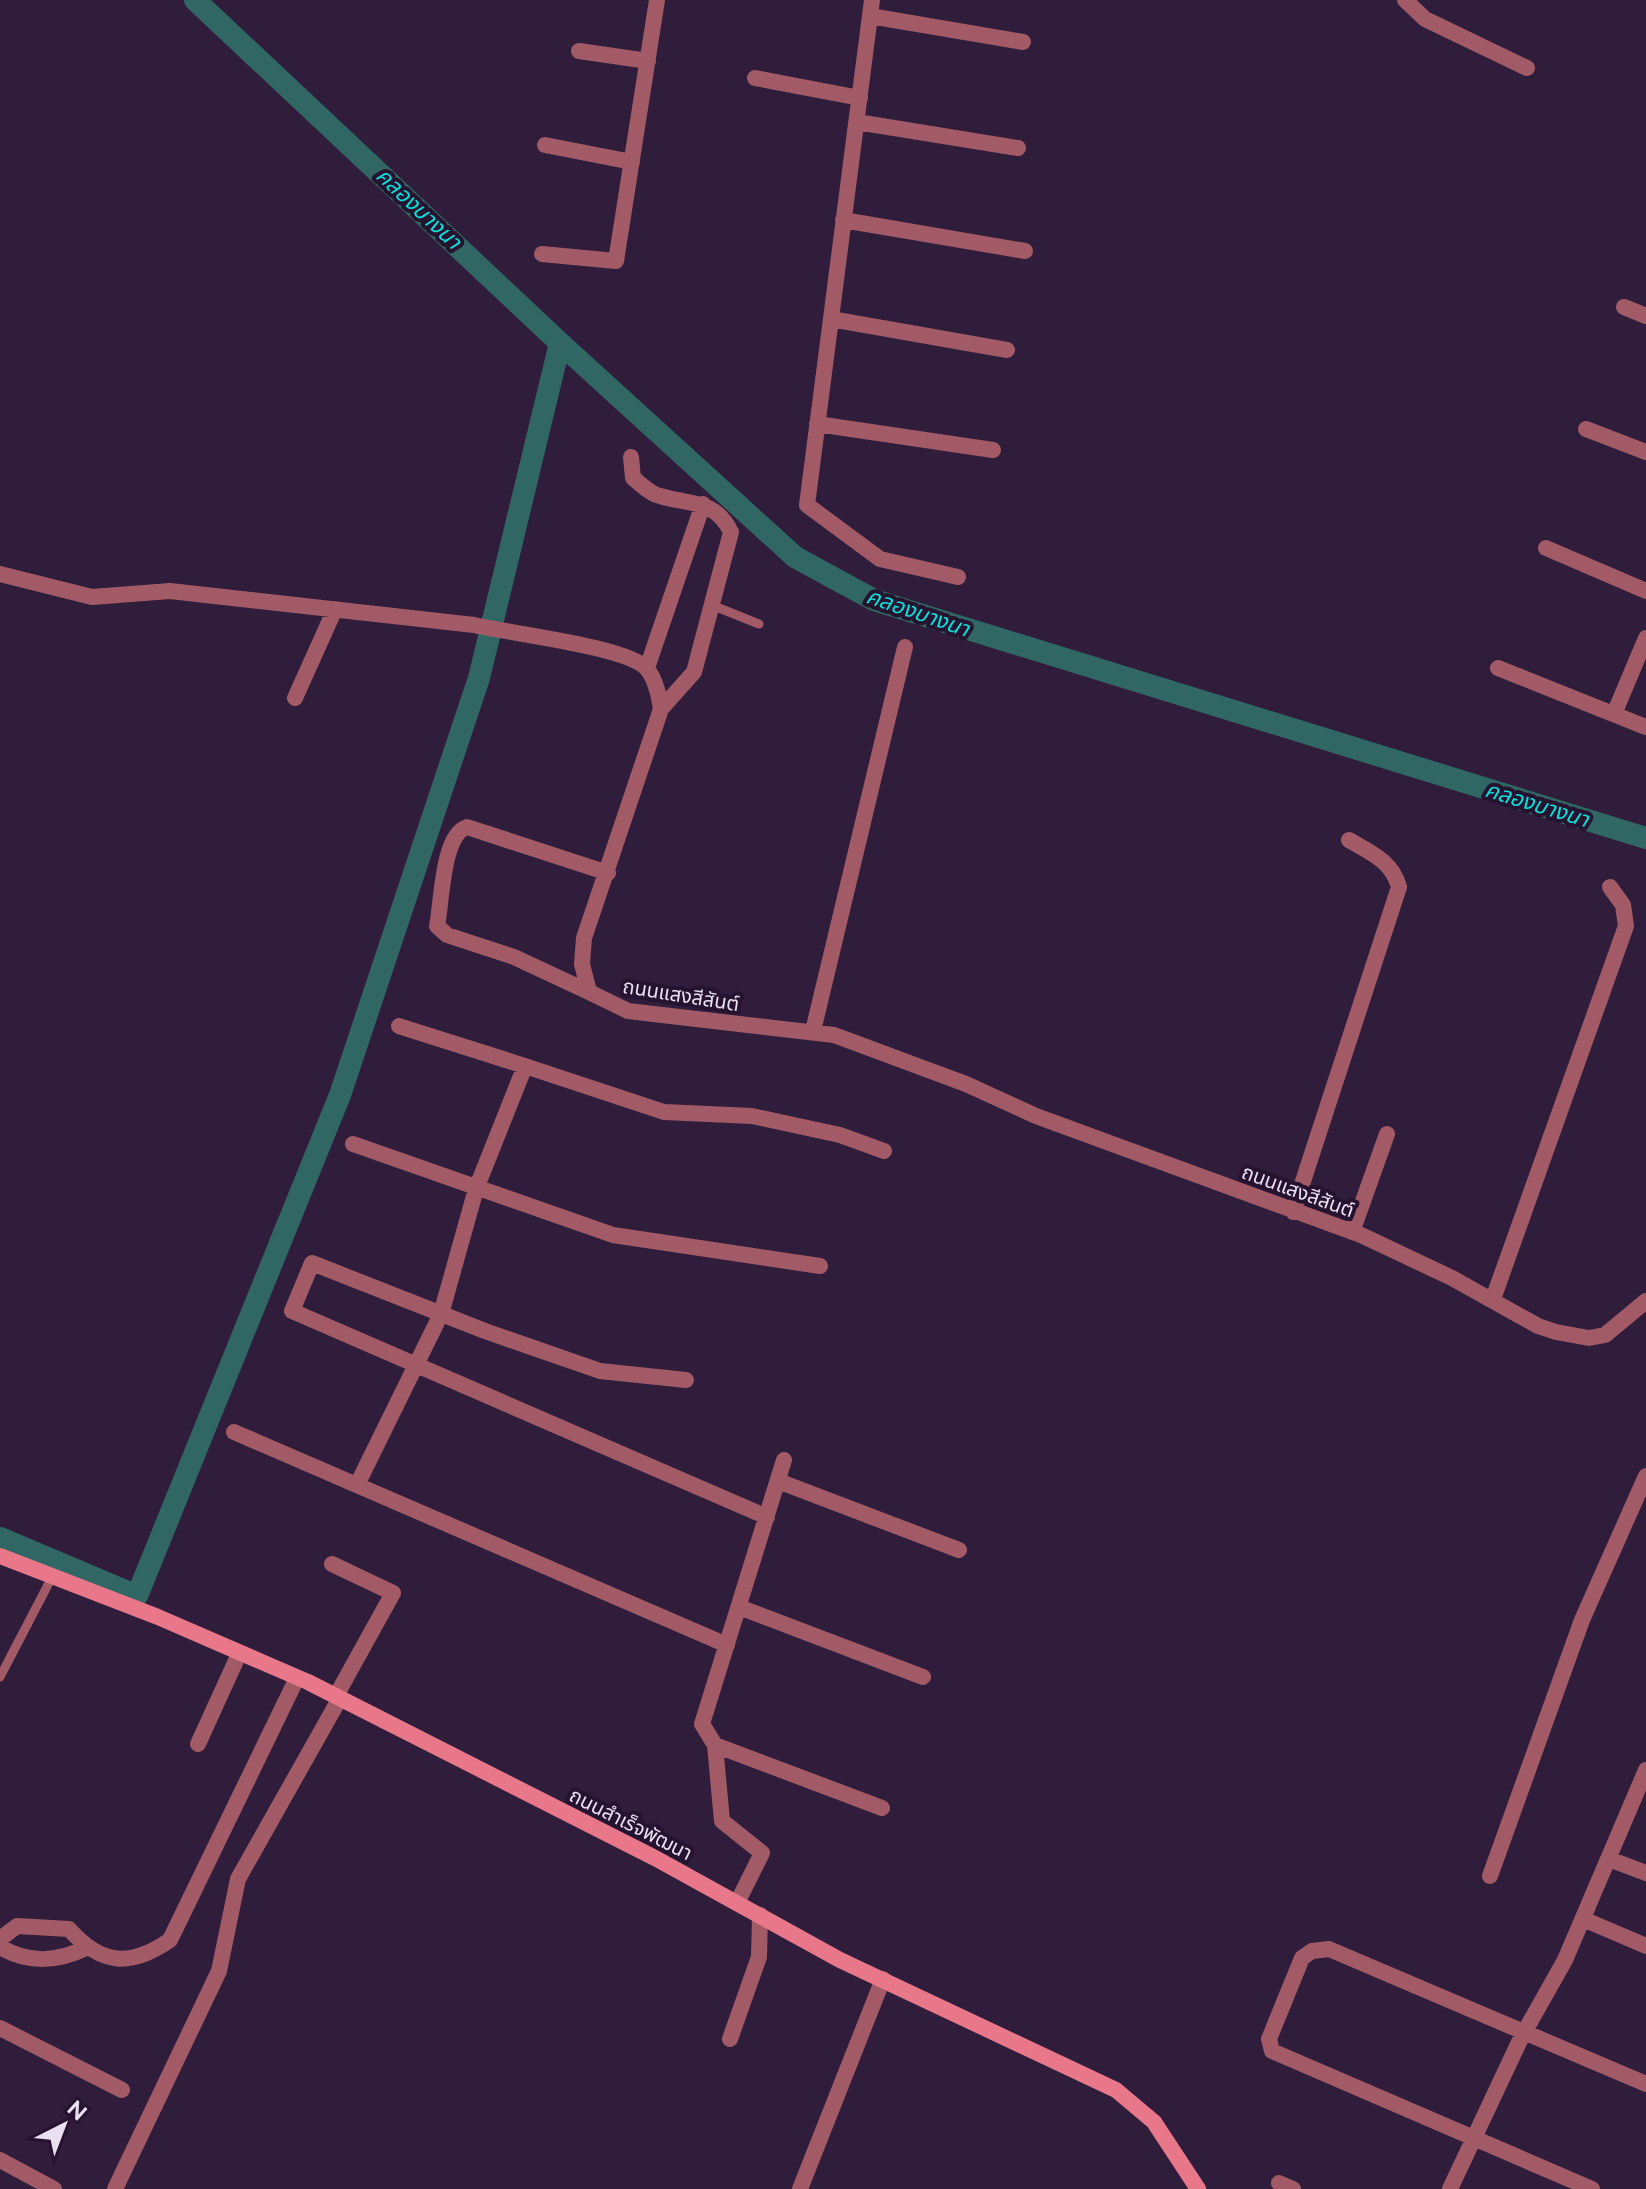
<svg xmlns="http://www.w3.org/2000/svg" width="1646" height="2189" font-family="Raleway,'Noto Sans Thai',sans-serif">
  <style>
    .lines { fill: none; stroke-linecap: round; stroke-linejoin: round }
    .canal { stroke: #306764; stroke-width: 22 }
    .lane { stroke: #a25b66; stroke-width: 9 }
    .street { stroke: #a25b66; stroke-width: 16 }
    .secondary { stroke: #e8778a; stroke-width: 16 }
    .labels { text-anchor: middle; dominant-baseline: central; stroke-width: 8; stroke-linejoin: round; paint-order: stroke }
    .street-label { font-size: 20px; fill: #eadff3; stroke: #251330 }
    .water-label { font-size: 22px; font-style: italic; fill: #08e1da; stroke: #251330 }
  </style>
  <rect width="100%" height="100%" fill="#2f1d3b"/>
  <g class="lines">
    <path class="canal" d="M195 0 560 343 795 557 874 600 1646 838
      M0 1538 137 1596 340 1095 479 678 560 343"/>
    <path class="lane" d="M714 606 759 624
      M0 1677 51 1579"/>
    <path class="street" d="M872 0 807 505 880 559 958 577
      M1405 0 1425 19 1527 68
      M870 16 1023 42
      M579 51 648 61
      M755 78 860 98
      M857 122 1018 148
      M545 145 632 162
      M843 220 1025 251
      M542 254 616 261 657 0
      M1624 307 1646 316
      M831 319 1007 350
      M817 424 993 450
      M1586 429 1646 452
      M631 457 633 478C641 484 650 494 660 496 690 505 715 499 731 532L694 672 661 709
      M1546 548 1646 591
      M0 574 92 597 170 591 474 625C507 633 629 647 647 669 656 680 659 696 661 709L584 938 582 964 589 992 628 1011 834 1035 966 1084 1036 1116 1361 1235 1452 1278 1538 1326 1556 1332 1589 1338 1605 1335 1646 1301
      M647 668 703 504
      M1498 668 1646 727
      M295 698 335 609
      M1614 714 1646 638
      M589 992 514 957 447 935 437 926C442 902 442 835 467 827L608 873
      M399 1026 525 1066
      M813 1031 905 647
      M353 1144 613 1235 820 1266
      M1293 1212 1399 887C1392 861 1371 853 1349 840
      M1352 1232 1387 1134
      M1493 1299 1626 926 1623 905 1610 887
      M686 1380 600 1371 485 1331 312 1263 292 1311 767 1517
      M234 1432 727 1645
      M778 1481 959 1550
      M357 1485 441 1314 476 1189 525 1066 664 1112 752 1116 840 1135 884 1151
      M332 1564 393 1593 336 1696
      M739 1607 923 1677
      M198 1744 239 1654
      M715 1745 882 1808
      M1609 1859 1646 1873
      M1490 1876 1582 1620 1646 1476
      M737 1903 762 1853 722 1821 715 1745 702 1724 784 1460
      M1583 1919 1646 1946
      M0 1939 17 1926 69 1929C102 1966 131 1967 170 1940L297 1678
      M0 1947C29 1964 57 1962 86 1948
      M0 2028 122 2090
      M730 2039 759 1957 760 1915
      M0 2160 54 2189
      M1279 2183 1293 2189
      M115 2189 219 1971 238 1879 340 1698
      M800 2189 883 1979
      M1450 2189 1521 2038 1565 1960 1646 1770
      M1592 2189 1272 2051 1269 2039 1302 1958 1312 1951 1329 1949 1646 2084"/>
    <path class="secondary" d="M0 1556 158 1617 308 1682 655 1858 840 1960 1116 2090 1154 2122 1198 2189"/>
  </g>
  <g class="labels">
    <g class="street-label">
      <text transform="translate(681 995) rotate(9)">ถนนแสงสีสันต์</text>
      <text transform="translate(1298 1191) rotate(20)">ถนนแสงสีสันต์</text>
      <text transform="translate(631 1824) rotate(27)">ถนนสำเร็จพัฒนา</text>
    </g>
    <g class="water-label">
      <text transform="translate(419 208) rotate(43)">คลองบางนา</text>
      <text transform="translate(918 612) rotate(19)">คลองบางนา</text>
      <text transform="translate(1537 804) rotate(17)">คลองบางนา</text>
    </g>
  </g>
  <g transform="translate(64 2125) rotate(42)" stroke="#251330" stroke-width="6" paint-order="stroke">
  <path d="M0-6L14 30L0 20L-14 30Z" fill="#eadff3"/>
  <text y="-12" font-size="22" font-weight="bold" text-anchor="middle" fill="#eadff3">N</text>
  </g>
</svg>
